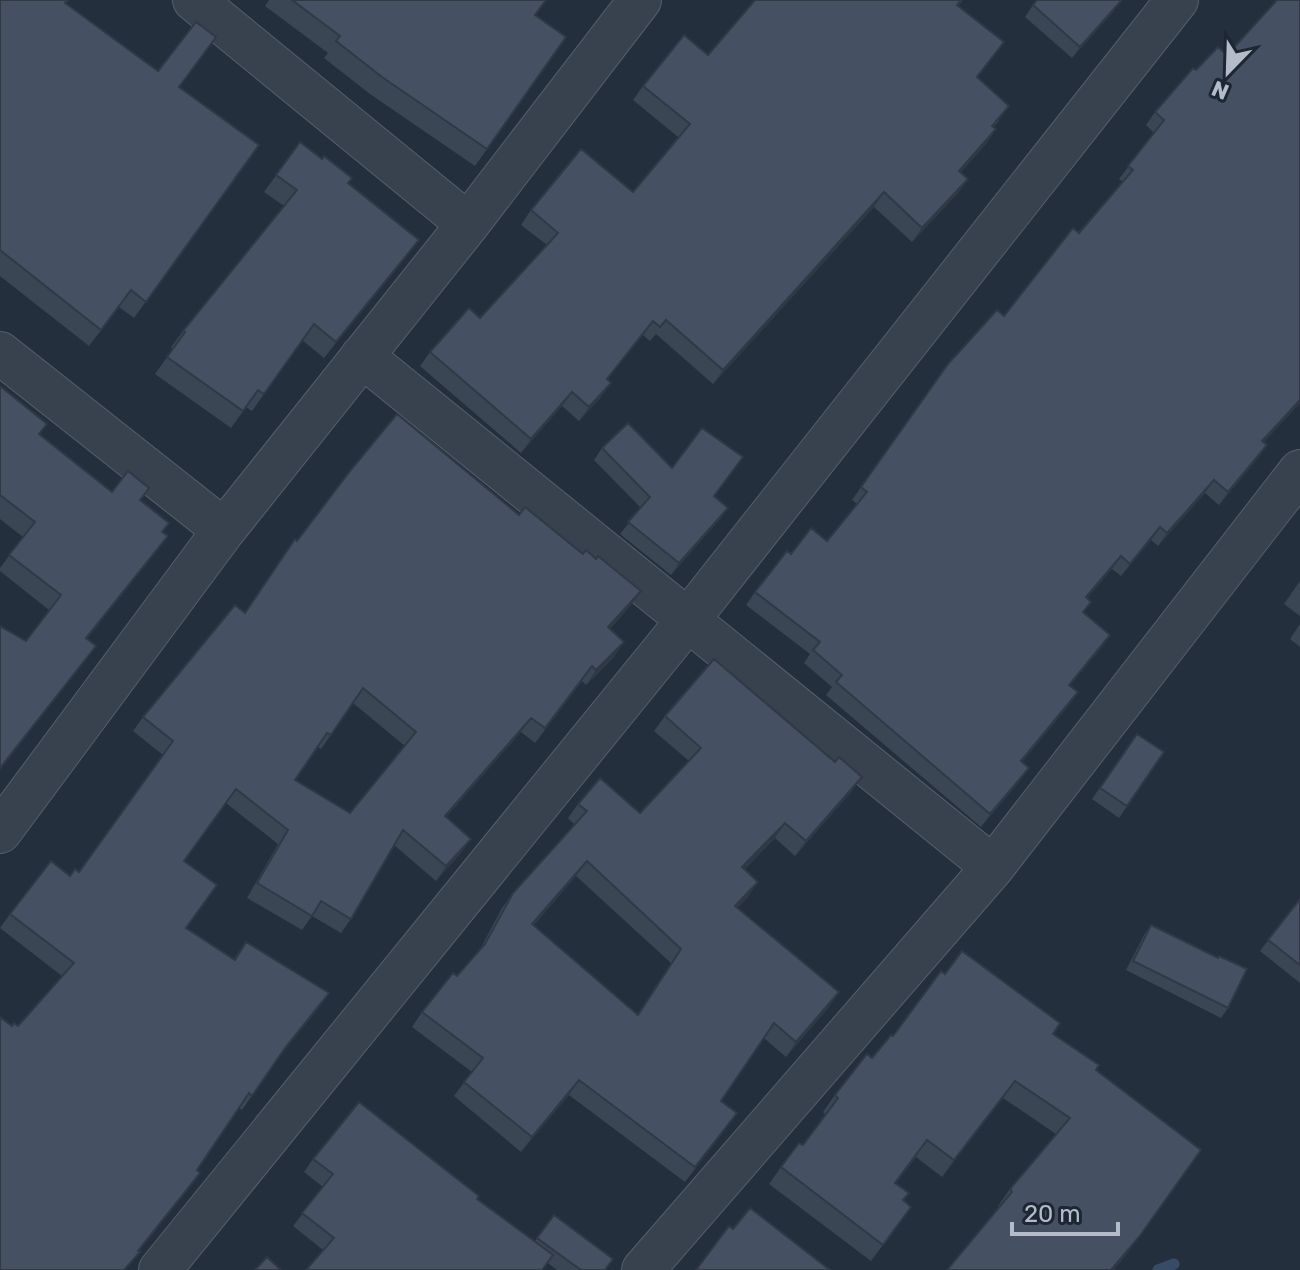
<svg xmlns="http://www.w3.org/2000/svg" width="1300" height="1270" font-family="Rubik,sans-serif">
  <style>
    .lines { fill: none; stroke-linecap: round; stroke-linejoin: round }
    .stream { stroke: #394c67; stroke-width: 11 }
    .minor-casing { stroke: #565f6c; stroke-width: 44 }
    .minor { stroke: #38414e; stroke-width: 42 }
    .wall { fill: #3b4654; fill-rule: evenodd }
    .shaded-wall { fill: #303945 }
    .building { fill: #455162; stroke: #303945; stroke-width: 2; fill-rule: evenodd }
  </style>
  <rect width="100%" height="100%" fill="#242f3e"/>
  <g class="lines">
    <path class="stream" d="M1158 1270 1174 1264"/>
    <defs>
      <path id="minor" d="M194 0 468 224
        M0 353 224 530
        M362 356 993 867
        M0 832 224 530 468 224 640 0
        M160 1270 687 621 1177 0
        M643 1270 993 867 1300 471"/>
    </defs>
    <use href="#minor" class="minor-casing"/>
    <use href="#minor" class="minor"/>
  </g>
  <path class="wall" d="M0 0 67 5 158 71 205 53 179 87 259 145 134 318 119 307 89 346 0 276Z
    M269 0H546L535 15 566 37 475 166 370 94 324 58 328 53 265 6Z
    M963 0 958 6 994 56 977 78 999 121 993 127 996 129 986 144 961 172 968 179 958 193 912 242 874 207 713 384 656 334 650 341 643 335 607 379 601 397 579 421 562 406 521 453 420 366 430 352 480 318 547 245 521 225 531 210 633 192 678 137 633 100 643 86 708 55Z
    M1300 0V403L1264 442 1267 445 1258 458 1219 505 1205 493 1158 546 1151 540 1121 576 1112 569 1087 598 1084 613 1110 635 1101 648 1070 685 1078 692 1069 705 1022 762 1020 781 981 827 826 695 832 687 804 663 810 654 746 605 755 592 791 554 827 541 857 504 852 500 948 364 1004 316 1123 182 1119 179 1154 133 1146 125 1155 112 1196 70 1227 55Z
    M1033 5 1113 12 1072 58 1025 17Z
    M300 142 348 183 407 256 324 358 302 340 252 411 246 407 231 428 155 374 173 349 171 347 183 331 284 206 264 192Z
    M0 386 40 434 112 492 149 488 141 500 163 532 168 536 87 639 96 646 85 661 26 641 49 610 0 571V568L23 537 0 519Z
    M602 448 672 468 714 496 728 508 720 519 671 575 620 534 641 508 594 460Z
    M519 515 631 605 610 629 614 657 586 685 582 681 535 743 521 732 446 817 461 853 436 881 394 845 351 919 341 933 312 916 302 930 247 898 278 844 226 803 184 861 186 928 234 959 246 942 329 993 275 1062 242 1110 239 1108 197 1170 190 1187 139 1251 12 1026H18L62 976 0 928 10 914 70 876 79 872 163 755 133 731 143 717 245 613 297 541ZM353 703 405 746 350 813 295 780 317 747 321 749Z
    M1300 581V616L1284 604Z
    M1300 624V647L1290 639Z
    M665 716 852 791 795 856 775 838 745 869 748 897 737 908 829 1007 786 1057 764 1038 721 1101 726 1128 685 1182 569 1095 521 1152 454 1096 472 1072 412 1027 422 1012 479 951 502 908 513 893 575 825 568 818 578 804 640 813 689 761 654 731ZM576 876 671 963 637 1015 533 926Z
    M1137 734 1164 752 1119 818 1092 799Z
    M1300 899V983L1260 951Z
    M1151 925 1217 958 1228 1008 1221 1018 1126 970 1144 935Z
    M1053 1034 1096 1070 1127 1254 998 1206 1010 1189 1056 1134 1003 1098 942 1177 916 1157 896 1183 904 1200 911 1207 871 1261 769 1184 781 1167 803 1145 826 1115 823 1112 835 1095 893 1036Z
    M313 1159 477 1199 535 1242 537 1238 606 1270H557L548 1263 323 1250 293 1226 323 1187 304 1172Z"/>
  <path class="shaded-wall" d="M1121 1 1113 12 1072 58 1080 47Z
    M996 129 986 144 949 185 959 171Z
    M968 179 958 193 912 242 922 228Z
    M884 192 874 207 713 384 723 370Z
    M419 240 407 256 324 358 336 342Z
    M653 321 643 335 597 393 607 379Z
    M611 383 601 397 579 421 589 407Z
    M572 392 562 406 521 453 531 439Z
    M1300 400V403L1253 454 1262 441Z
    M1267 445 1258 458 1219 505 1228 492Z
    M1214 480 1205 493 1158 546 1167 533Z
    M728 508 720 519 671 575 679 563Z
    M1160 527 1151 540 1121 576 1130 564Z
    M168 536 157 551 75 654 86 638Z
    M1121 556 1112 569 1077 610 1086 597Z
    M641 591 631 605 598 642 608 627Z
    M1110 635 1101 648 1060 697 1069 685Z
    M624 642 614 657 586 685 596 670Z
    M96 646 85 661 0 770V768Z
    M1078 692 1069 705 1012 774 1021 761Z
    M531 718 521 732 435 830 445 816Z
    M1029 768 1020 781 981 827 990 814Z
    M862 777 852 791 795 856 806 841Z
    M785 823 775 838 732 882 742 867Z
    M471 839 461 853 436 881 446 866Z
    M587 861 576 876 521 939 532 924Z
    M758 882 748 897 725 921 735 906Z
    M839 992 829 1007 786 1057 796 1042Z
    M329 993 319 1008 275 1062 285 1048Z
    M579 1080 569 1095 521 1152 532 1137Z
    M1015 1081 1003 1098 942 1177 954 1160Z
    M1201 1150 1127 1254 1114 1270H1111Z
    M200 1173 190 1187 128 1265 138 1251Z"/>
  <path class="building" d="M0 0H68L65 3 158 71 196 22 216 37 179 87 259 145 146 302 131 290 101 330 0 250Z
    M292 0H546L535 15 566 37 487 149 382 77 336 41 340 36Z
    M755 0H961L957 5 1004 42 977 77 1009 106 992 126 996 129 959 171 968 179 922 228 884 192 723 370 666 320 660 327 653 321 607 379 611 383 589 407 572 392 531 439 430 352 469 308 480 318 558 233 531 210 581 149 633 192 690 124 643 86 684 35 708 55Z
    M1037 0H1121V1L1080 47 1033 5Z
    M1277 0H1300V400L1262 441 1267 445 1228 492 1214 480 1167 533 1160 527 1130 564 1121 556 1086 597 1091 602 1083 612 1110 635 1069 685 1078 692 1021 761 1029 768 990 814 836 682 842 675 813 650 820 642 755 592 787 551 791 554 811 528 827 541 867 492 861 487 948 364 997 310 1004 316 1073 228 1079 233 1133 170 1128 166 1164 120 1155 112 1193 68 1196 70 1218 47 1227 55Z
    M300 142 322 159 324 156 352 178 348 183 419 240 336 342 314 324 264 394 258 390 243 411 167 357 185 332 183 331 297 190 276 175Z
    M0 386 47 424 39 434 112 492 128 471 149 488 140 500 169 523 162 532 168 536 86 638 96 646 0 768V626L26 641 61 595 9 555 35 522 0 495Z
    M397 414 519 515 525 507 583 554 586 550 596 559 598 556 641 591 608 627 624 642 596 670 592 666 545 728 531 718 445 816 471 839 446 866 403 830 351 919 321 901 312 916 257 883 288 830 236 789 184 861 217 885 186 928 235 960 246 942 329 993 285 1048 252 1096 249 1093 197 1170 200 1173 138 1251 140 1252 124 1270H0V1017L12 1026 14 1023 18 1026 74 963 10 914 51 861 70 876 75 869 79 872 173 741 143 717 235 605 245 613 295 539 297 541 350 471ZM363 688 416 732 350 813 295 780 327 733 331 735Z
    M628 423 672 468 702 428 743 457 714 496 728 508 679 563 628 522 650 497 602 448Z
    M714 659 835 762 839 757 862 777 806 841 785 823 742 867 758 882 735 906 839 992 796 1042 774 1023 721 1101 737 1113 695 1167 579 1080 532 1137 464 1082 483 1058 422 1012 453 973 457 976 485 944 513 893 587 811 578 804 600 778 640 813 701 748 665 716ZM587 861 681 949 638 1015 532 924Z
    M1137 734 1164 752 1127 806 1100 788Z
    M1300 899V965L1268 940Z
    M1151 925 1218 958 1219 956 1247 969 1228 1008 1133 961Z
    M962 951 1060 1023 1053 1034 1099 1065 1096 1070 1201 1150 1139 1237 1111 1270H947L1012 1192 1010 1189 1070 1118 1015 1081 954 1160 927 1140 895 1183 909 1193 903 1200 911 1207 883 1245 781 1167 799 1143 803 1145 838 1098 835 1095 867 1054 872 1058 891 1035 893 1036 941 971 945 974Z
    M359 1102 479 1196 477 1199 553 1255 542 1270H306L334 1238 302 1213 333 1174 313 1159Z
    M750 1208 830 1270H696L729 1226 733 1229Z
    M554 1215 613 1259 605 1270H581L537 1238Z
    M267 1257 281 1270H255Z"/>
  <g transform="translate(1228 72) rotate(203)" stroke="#1d2633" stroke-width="6" paint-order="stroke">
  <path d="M0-6L14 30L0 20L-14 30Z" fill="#b4bcc9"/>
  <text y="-12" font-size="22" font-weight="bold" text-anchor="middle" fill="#b4bcc9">N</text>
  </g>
  <path d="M1012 1222v12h106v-12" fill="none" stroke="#b4bcc9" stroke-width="4"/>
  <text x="1024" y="1222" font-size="24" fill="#b4bcc9" stroke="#1d2633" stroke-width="6" paint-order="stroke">20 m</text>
</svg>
